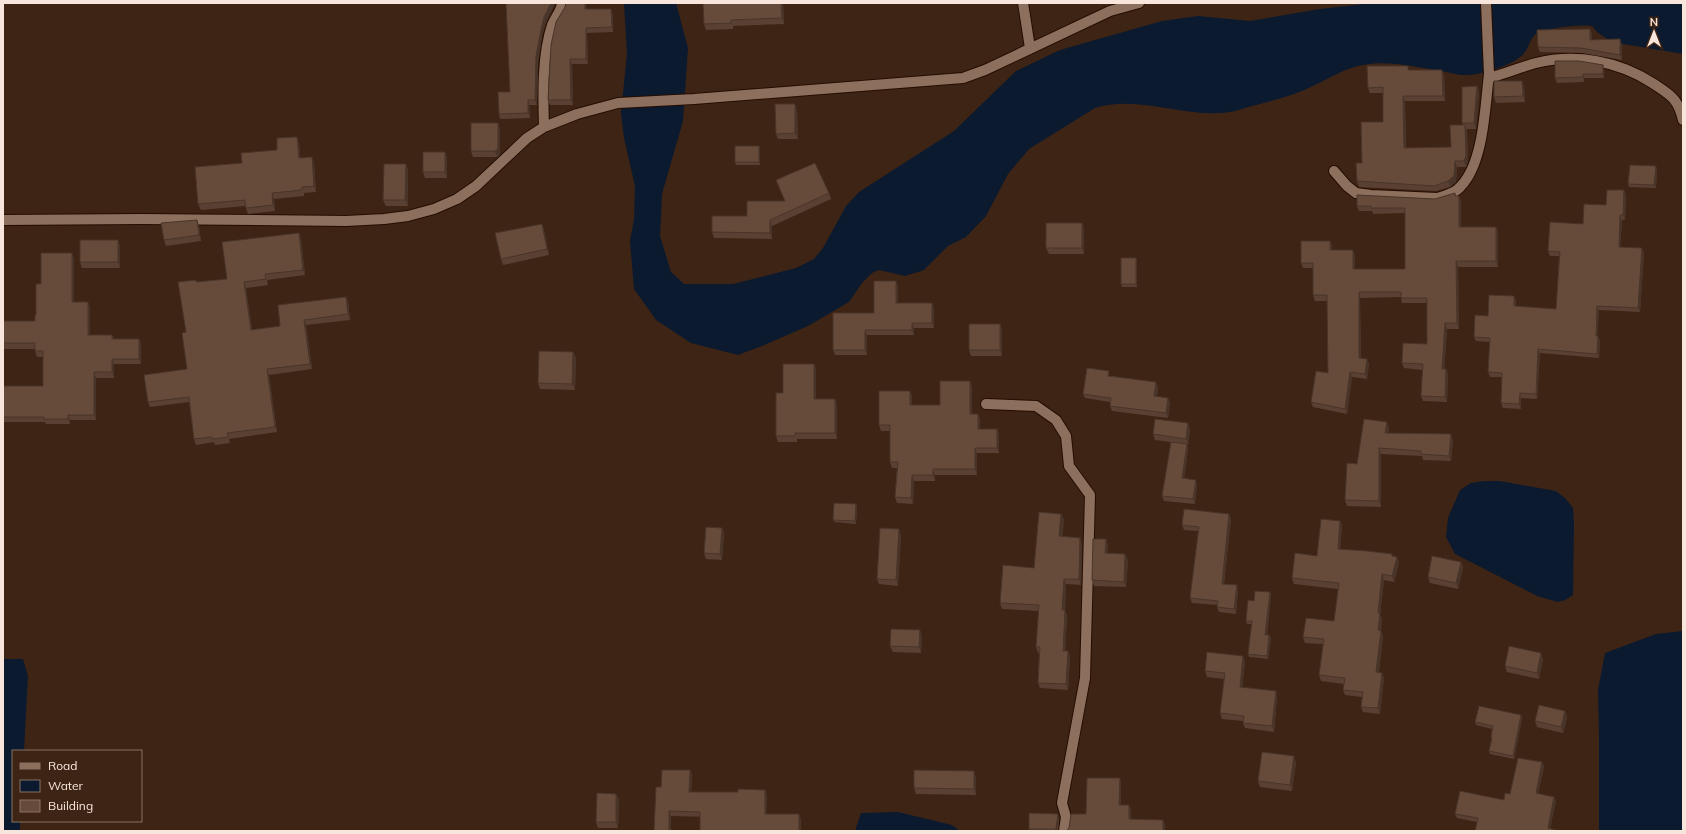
<svg xmlns="http://www.w3.org/2000/svg" width="1686" height="834" font-family="Mulish,sans-serif">
  <style>
    .water { fill: #0b1a2f }
    .lines { fill: none; stroke-linecap: round; stroke-linejoin: round }
    .minor-casing { stroke: #240d01; stroke-width: 12 }
    .minor { stroke: #8d6f5d; stroke-width: 10 }
    .wall { fill: #594032 }
    .shaded-wall { fill: #483429 }
    .building { fill: #674b3a; stroke: #483429 }
  </style>
  <rect width="100%" height="100%" fill="#3e2415"/>
  <path class="water" d="M624 3H676L688 48 683 121 662 194 660 236 671 272 684 284H733L796 268 814 259 823 248 846 206 859 192 954 131 1016 71 1060 50 1162 21 1198 16 1250 21 1320 9 1373 3H1683V54L1611 42 1597 32 1592 26C1582 24 1544 28 1536 34 1530 38 1529 47 1525 52 1517 64 1482 75 1468 75 1459 76 1449 72 1441 71 1416 67 1388 60 1363 65 1345 68 1330 78 1313 86 1295 95 1275 100 1256 105 1247 107 1238 111 1230 112 1185 119 1139 94 1095 108L1029 149 1008 174 986 216 966 237 948 246 924 270 905 276 879 270 872 273 862 283 849 302 808 326 762 346 738 355 691 343 656 320 634 289 630 241 634 219 635 186 624 138 621 113 627 53Z
    M1484 481H1500L1556 491 1566 499 1573 508 1574 524 1573 595 1565 600 1558 602 1537 596 1455 554 1446 537 1448 518 1460 490 1471 483Z
    M1683 631V831H1599V736L1598 690 1605 653 1656 634Z
    M3 659H23L28 676 24 751H13V821H20V831H3Z
    M898 812 952 825 960 831H855L861 813Z"/>
  <g class="lines">
    <defs>
      <path id="minor" d="M1023 3 1030 48
        M1486 3 1489 74 1492 77C1507 73 1521 67 1536 63 1576 53 1619 61 1654 84 1671 95 1678 99 1683 120
        M544 127C543 95 542 55 552 25 555 17 561 12 562 3
        M1334 171 1347 186 1356 193 1371 195 1437 198C1445 196 1456 193 1461 186 1484 162 1485 106 1489 74
        M3 220 141 219 346 221 384 219 408 216 434 209 457 199 476 186 527 138 544 127 577 114 618 103 694 99 963 78 985 70 1110 11 1139 3
        M986 404 1036 406 1056 420 1066 436 1069 466 1090 495 1085 678 1062 803 1066 817 1064 831"/>
    </defs>
    <use href="#minor" class="minor-casing"/>
    <use href="#minor" class="minor"/>
  </g>
  <path class="wall" d="M506 3H555L546 22 542 35 538 62 537 105H529L530 118 500 119 499 114 510 92Z
    M566 3H586V9L613 14V32L587 33 588 64H572L573 105H550L548 100Z
    M783 3 784 24 733 26V29L706 30 704 24Z
    M1592 34V40L1622 45V60L1582 53 1540 52 1538 47Z
    M1410 70 1444 75 1445 101H1405L1406 148 1451 147 1463 125 1462 123 1477 86 1479 92 1476 129H1467V131L1468 161 1466 167H1457L1456 182 1450 187 1436 191 1359 187 1357 181 1362 163 1383 122V93H1370L1368 88Z
    M1604 70V78H1584V82L1557 83 1555 78Z
    M1524 87 1525 102 1496 103 1494 97Z
    M797 110 798 139H778L776 134Z
    M500 129V155L497 157H473L471 151Z
    M299 143 300 158 314 163 316 192 304 193V196L274 199 275 211 248 214 245 206 201 210 198 204 242 163Z
    M759 146 760 149V165H736L735 162Z
    M445 152 447 158V178H425L423 172Z
    M1657 169 1656 188 1629 187 1628 184Z
    M408 170V206H386L383 200Z
    M776 180 829 193 831 199 772 226V239L714 238 712 232 785 201Z
    M1455 193 1456 196 1461 201V227H1496L1498 232V267H1458L1459 329H1447L1444 369H1446L1448 374 1447 402 1423 401 1421 396 1422 370 1404 368 1402 363 1427 344V303H1402L1401 297 1360 298 1361 358 1367 359 1369 364 1367 379 1352 377 1347 414 1313 407 1311 402 1328 373 1327 301H1315L1313 295V268H1303L1301 263 1330 241 1332 246V250L1355 255V269H1405V213L1373 214 1372 211H1359L1357 206 1435 199Z
    M1626 195 1625 220H1622L1620 247 1644 253 1640 312 1599 310 1597 336 1600 341 1599 358 1540 353 1537 399 1521 398V409L1503 408 1501 403 1502 377H1490L1488 372 1490 342 1476 341 1474 337 1488 316 1514 296 1516 301V306L1556 309 1559 256H1550L1548 251 1583 224 1606 205Z
    M197 220 199 226 201 241 166 246 164 240Z
    M1082 223 1084 229V254H1049L1046 248Z
    M542 224 544 230 549 255 503 265 501 259Z
    M301 239 305 275 267 280 268 285 246 288 252 330 280 326 346 297 348 302 350 320 306 325 312 369 269 375 277 432 229 439 230 443 215 445 214 442 196 445 194 439 189 402 150 407 148 402 187 369 186 332 196 280 197 282 227 279Z
    M118 240 120 246V268H82L80 262Z
    M1136 258 1137 260V287H1122L1121 284Z
    M74 259V302L90 307V335H112L114 339H139L141 344V364H114V378H96V420H70V424H46L45 422H3V386H43V357H37L35 351V349H3V321H35L41 284Z
    M896 281 898 286V303H932L934 308V328H914V335H867V355H835L833 350 874 313Z
    M1000 324 1002 330V356H971L969 350Z
    M573 352 576 358 575 390 540 389 538 383Z
    M814 364 816 369V399H835L837 405V439H797V442H778L776 436 783 393Z
    M1111 376 1156 382 1158 387 1157 396 1168 398 1170 403 1168 418 1112 411 1110 406V402L1085 398 1083 394Z
    M972 387V414H978L980 420V429H997L999 435V453H977V475H935V481H914L913 504 897 503 895 497 897 468H892L890 462V431H881L879 425 910 391 912 396V405H940Z
    M1389 428 1388 433 1453 440 1451 461 1423 460 1422 456 1381 454V507L1347 506 1345 500 1357 464Z
    M1190 429 1188 445H1187L1188 449 1184 479 1197 484 1195 504 1164 501 1162 496 1171 442 1155 440 1153 434Z
    M856 504 857 507 856 524 835 522 833 520Z
    M1061 514 1064 520 1062 536 1082 543 1081 585 1066 584 1065 610 1067 616 1065 651H1068L1070 657 1068 690 1040 688 1038 683 1039 653H1038L1036 647 1039 611 1002 609 1000 603 1034 568Z
    M1231 519 1224 584 1238 590 1236 614 1219 612 1217 607 1218 605 1192 603 1190 598 1198 531 1184 530 1182 525Z
    M1340 521 1342 526 1340 549 1392 554V556L1397 557 1399 562 1394 582 1384 580 1380 615 1382 619 1381 631 1383 636 1379 672 1384 678 1380 714 1363 712 1361 707 1362 697 1345 695 1343 690 1344 684 1321 681 1319 675 1323 644 1305 643 1303 637 1334 621 1338 589 1294 584 1292 578 1317 556Z
    M722 528 724 534 722 560 706 559 704 553Z
    M901 535 898 586 879 584 877 579Z
    M1106 539 1108 545 1107 553 1128 560 1126 587 1094 586 1092 580Z
    M1461 562 1463 568 1458 589 1430 583 1428 577Z
    M1270 592 1271 595 1267 635H1269L1271 638 1268 659 1249 657 1248 654 1252 624H1247L1246 621 1254 601Z
    M922 636 921 653 893 652 890 646Z
    M1543 659 1539 679 1507 672 1505 666Z
    M1245 661 1242 687 1276 691 1277 696 1274 732 1245 728 1243 723V721L1222 719 1220 713 1224 679 1207 677 1205 671Z
    M1565 711 1567 717 1563 733 1537 727 1535 721Z
    M1521 715 1522 718 1514 759 1490 754 1489 751 1492 740 1491 737 1492 729 1476 725 1475 722Z
    M1296 762 1292 791 1260 787 1258 781Z
    M1542 762 1544 767 1538 793 1556 801 1550 828 1477 822 1457 818 1455 814 1504 800Z
    M690 770 692 775 691 792H738L765 790 767 795 766 814 801 819 671 816V831H654L661 787Z
    M976 777V795L916 794 914 788Z
    M616 794 619 799 618 828H598L596 822Z
    M1059 818 1058 831H1030L1029 829Z"/>
  <path class="shaded-wall" d="M551 3H555L546 22 542 35 538 62 537 105 535 100 536 56 541 30 544 17Z
    M585 3H586L587 14 585 9Z
    M781 3H783L784 24 782 18Z
    M611 9 613 14V32L612 27Z
    M586 28 587 33 588 64 586 59Z
    M1590 29 1592 34V45L1590 40Z
    M1620 39 1622 45V60L1620 55Z
    M570 59 572 64 573 105 571 100Z
    M1603 65 1604 70V78L1603 74Z
    M1442 70 1444 75 1445 101 1443 96Z
    M1583 74 1584 78V82L1583 77Z
    M1522 81 1524 87 1525 102 1523 96Z
    M1477 86 1479 92 1476 129 1474 123Z
    M1403 96 1405 101 1406 153 1404 148Z
    M528 100 529 105 530 118 528 113Z
    M795 104 797 110 798 139 795 133Z
    M498 123 500 129V155L497 157 495 151Z
    M1465 125 1467 131 1468 161 1466 167 1464 161Z
    M297 137 299 143 301 164 299 158Z
    M759 146 760 149V165L759 162Z
    M445 152 447 158V178L445 172Z
    M312 157 314 163 316 192 314 186Z
    M1455 161 1457 167 1456 182 1450 187 1448 181Z
    M406 164 408 170V206L405 200Z
    M1656 166 1657 169 1656 188 1654 185Z
    M1624 190 1626 195 1625 220 1623 215Z
    M272 193 274 199 275 211 273 205Z
    M1459 196 1461 201V232L1459 227Z
    M1620 215 1622 220 1620 251 1619 247Z
    M197 220 199 226 201 241 199 235Z
    M770 220 772 226V239L770 233Z
    M1082 223 1084 229V254L1082 248Z
    M542 224 544 230 549 255 547 249Z
    M1496 227 1498 232V267L1496 261Z
    M299 233 301 239 305 275 303 270Z
    M118 240 120 246V268L118 262Z
    M1330 241 1332 246V255L1330 250Z
    M1642 248 1644 253 1640 312 1638 308Z
    M1353 250 1355 255V275L1353 269Z
    M72 253 74 259V307L72 302Z
    M1136 258 1137 260V287L1136 284Z
    M1456 261 1458 267 1459 329 1457 323Z
    M896 281 898 286V308L896 303Z
    M244 282 246 288 253 335 251 330Z
    M1359 292 1360 298 1361 363 1359 358Z
    M1514 296 1516 301 1515 311 1514 306Z
    M346 297 348 302 350 320 348 314Z
    M88 302 90 307V340L88 335Z
    M932 303 934 308V328L932 323Z
    M1597 306 1599 310 1597 341 1596 336Z
    M304 320 306 325 312 369 310 364Z
    M912 323 914 328V335L912 330Z
    M1445 323 1447 329 1444 374 1442 369Z
    M1000 324 1002 330V356L1000 350Z
    M865 330 867 335V355L865 350Z
    M1598 336 1600 341 1599 358 1597 354Z
    M139 339 141 344V364L139 359Z
    M1538 349 1540 353 1537 399 1536 394Z
    M573 352 576 358 575 390 572 384Z
    M112 359 114 364V378L112 372Z
    M1367 359 1369 364 1367 379 1365 374Z
    M814 364 816 369V405L814 399Z
    M267 369 269 375 277 432 275 427Z
    M1446 369 1448 374 1447 402 1445 397Z
    M94 372 96 378V420L94 415Z
    M1350 372 1352 377 1347 414 1345 409Z
    M970 381 972 387V420L970 414Z
    M1156 382 1158 387 1156 401 1154 396Z
    M910 391 912 396V411L910 405Z
    M1520 393 1521 398V409L1519 404Z
    M1168 398 1170 403 1168 418 1166 413Z
    M835 399 837 405V439L835 433Z
    M978 414 980 420V435L978 429Z
    M68 415 70 420V424L68 419Z
    M1387 422 1389 428 1387 438 1385 433Z
    M1188 423 1190 429 1188 445 1186 439Z
    M997 429 999 435V453L997 448Z
    M1451 434 1453 440 1451 461 1449 456Z
    M1187 444 1188 449 1184 483 1182 478Z
    M975 448 977 453V475L975 469Z
    M1379 448 1381 454V507L1379 501Z
    M933 469 935 475V481L933 475Z
    M912 475 914 481 913 504 911 498Z
    M1196 480 1197 484 1195 504 1193 499Z
    M856 504 857 507 856 524 855 521Z
    M1061 514 1064 520 1062 542 1059 536Z
    M1229 514 1231 519 1223 589 1222 584Z
    M1340 521 1342 526 1340 554 1338 549Z
    M722 528 724 534 722 560 720 554Z
    M899 529 901 535 898 586 896 580Z
    M1080 538 1082 543 1081 585 1079 579Z
    M1106 539 1108 545 1107 559 1105 553Z
    M1125 554 1128 560 1126 587 1124 582Z
    M1397 557 1399 562 1394 582 1392 576Z
    M1461 562 1463 568 1458 589 1456 583Z
    M1382 574 1384 580 1380 615 1382 619 1380 636 1378 630V613Z
    M1064 579 1066 584 1065 616 1062 610Z
    M1237 585 1238 590 1236 614 1234 609Z
    M1270 592 1271 595 1266 638 1265 635Z
    M1065 610 1067 616 1065 657 1063 651Z
    M920 630 922 636 921 653 919 647Z
    M1381 631 1383 636 1378 677 1376 672Z
    M1269 635 1271 638 1268 659 1267 656Z
    M1068 651 1070 657 1068 690 1066 684Z
    M1541 653 1543 659 1539 679 1537 673Z
    M1243 656 1245 661 1242 692 1240 687Z
    M1382 673 1384 678 1380 714 1378 708Z
    M1276 691 1277 696 1274 732 1272 726Z
    M1565 711 1567 717 1563 733 1561 727Z
    M1521 715 1522 718 1514 759 1513 756Z
    M1294 756 1296 762 1292 791 1290 785Z
    M1542 762 1544 767 1537 797 1536 793Z
    M690 770 692 775 691 797 689 792Z
    M974 771 976 777V795L974 789Z
    M1120 778 1121 783V810L1119 805Z
    M765 790 767 795 766 818 765 814Z
    M616 794 619 799 618 828 616 822Z
    M1554 797 1556 801 1549 831 1548 828Z
    M1129 805 1131 810V824L1129 819Z
    M669 811 671 816V831H669Z
    M799 814 801 819V831H799Z
    M1058 814 1059 818 1058 831 1056 828Z
    M1163 820 1165 824V831H1163Z"/>
  <path class="building" d="M506 3H551L544 17 541 30 536 56 535 100H528V113L499 114 498 92H510Z
    M566 3H585V9H611L612 27 586 28V59H570L571 100H548L551 45 556 22 565 7Z
    M703 3H781L782 18 731 20V23L704 24Z
    M1590 29V40L1620 39V55L1581 48 1538 47 1537 30Z
    M1555 61H1579L1603 65V74H1583V77L1555 78Z
    M1367 66H1408V70H1442L1443 96H1403L1404 148 1451 147 1450 125H1465L1466 156 1464 161H1455L1454 176 1448 181 1434 186 1357 181 1356 163H1362L1361 122H1383V87L1368 88Z
    M1494 81H1522L1523 96 1494 97Z
    M1477 86 1474 123H1462V87Z
    M775 104H795V133L776 134Z
    M471 123H498V149L495 151H471Z
    M297 137 299 158 312 157 314 186 302 187V190L272 193 273 205 246 208 245 200 198 204 195 167 242 163 241 153 277 150V138Z
    M735 146H759V162H735Z
    M423 152H445V172H423Z
    M815 163 829 193 770 220V233L712 232V216H747V201H785L776 180Z
    M384 164H406L405 200H383Z
    M1630 165 1656 166 1654 185 1628 184Z
    M1607 190H1624L1623 215H1620L1619 247 1642 248 1638 308 1597 306 1596 336H1598L1597 354 1538 349 1536 394 1520 393 1519 404 1501 403 1502 373 1488 372 1490 338 1474 337 1475 315 1488 316 1489 295 1514 296V306L1556 309 1560 252 1548 251 1550 222 1583 224 1584 204 1606 205Z
    M1455 193V196H1459V227H1496V261H1456L1457 323H1445L1442 369H1446L1445 397 1421 396 1423 364 1402 363 1403 343 1427 344V298H1401V292H1359V358L1367 359 1365 374 1350 372 1345 409 1311 402 1316 371 1328 373 1327 295H1313V263H1301V241H1330V250H1353V269H1405V208H1371V206H1357V195L1435 199Z
    M197 220 199 235 164 240 161 223Z
    M1046 223H1082V248H1046Z
    M542 224 547 249 501 259 495 233Z
    M299 233 303 270 265 274 266 279 244 282 251 330 280 326 278 305 346 297 348 314 304 320 310 364 267 369 275 427 227 433 228 437 213 439 212 437 194 439 189 397 148 402 144 375 187 369 182 333 186 332 178 282 196 280V282L227 279 222 242Z
    M80 240H118V262H80Z
    M41 253H72V302H88V335H112V339H139V359H112V372H94V415H68V419H44V417H3V386H43V351H35V343H3V321H35V315H36V284H41Z
    M1121 258H1136V284H1121Z
    M874 281H896V303H932V323H912V330H865V350H833V313H874Z
    M969 324H1000V350H969Z
    M539 351 573 352 572 384 538 383Z
    M783 364H814V399H835V433H795V436H776V393H783Z
    M1087 368 1109 371 1108 376 1156 382 1154 396 1168 398 1166 413 1110 406 1111 398 1083 394Z
    M940 381H970V414H978V429H997V448H975V469H933V475H912L911 498 895 497 898 462H890V425H879V391H910V405H940Z
    M1155 419 1188 423 1186 439 1153 434Z
    M1364 419 1387 422 1385 433 1451 434 1449 456 1421 454V451L1379 448V501L1345 500 1347 463 1357 464Z
    M1171 442 1187 444 1182 478 1196 480 1193 499 1162 496Z
    M834 503 856 504 855 521 833 520Z
    M1184 509 1229 514 1222 584 1237 585 1234 609 1217 607 1218 601 1190 598 1199 527 1182 525Z
    M1039 512 1061 514 1059 536 1080 538 1079 579H1064L1062 610H1065L1063 651H1068L1066 684 1038 683 1040 647H1036L1039 605 1000 603 1003 565 1034 568Z
    M1321 519 1340 521 1338 549 1367 551 1392 554V556L1397 557 1392 576 1382 574 1378 613H1380L1378 630 1381 631 1376 672 1382 673 1378 708 1361 707 1363 692 1343 690 1345 678 1319 675 1324 639 1303 637 1306 618 1334 621 1339 583 1292 578 1295 553 1317 556Z
    M706 527 722 528 720 554 704 553Z
    M880 528 899 529 896 580 877 579Z
    M1093 539H1106L1105 553 1125 554 1124 582 1092 580Z
    M1432 556 1461 562 1456 583 1428 577Z
    M1255 591 1270 592 1265 635H1269L1267 656 1248 654 1252 621H1246L1248 600 1254 601Z
    M891 629 920 630 919 647 890 646Z
    M1509 646 1541 653 1537 673 1505 666Z
    M1207 652 1243 656 1240 687 1276 691 1272 726 1243 723 1244 716 1220 713 1225 673 1205 671Z
    M1539 705 1565 711 1561 727 1535 721Z
    M1479 706 1521 715 1513 756 1489 751 1492 738 1491 737 1493 726 1475 722Z
    M1262 752 1294 756 1290 785 1258 781Z
    M1518 758 1542 762 1536 793 1554 797 1548 828 1556 830V831H1475L1478 818 1455 814 1460 791 1504 800 1505 793 1510 794Z
    M662 770H690L689 792H738V789L765 790V814H799V831H700V812L669 811V831H654L656 787H661Z
    M914 770 974 771V789L914 788Z
    M1087 778H1120L1119 805H1129V819L1163 820V831H1066L1069 828 1071 814H1086Z
    M597 793 616 794V822H596Z
    M1029 813 1058 814 1056 828 1058 831H1056V829H1029Z"/>
  <rect width="1686" height="834" fill="none" stroke="#f8e6dc" stroke-width="8"/>
  <rect x="12" y="750" width="130" height="72" fill="#3e2415" stroke="#887265"/>
  <rect x="20" y="763" width="20" height="6" fill="#8d6f5d" stroke="#887265"/>
  <text x="48" y="770" font-size="12" fill="#f8e6dc">Road</text>
  <rect x="20" y="780" width="20" height="12" fill="#0b1a2f" stroke="#887265"/>
  <text x="48" y="790" font-size="12" fill="#f8e6dc">Water</text>
  <rect x="20" y="800" width="20" height="12" fill="#674b3a" stroke="#887265"/>
  <text x="48" y="810" font-size="12" fill="#f8e6dc">Building</text>
  <g transform="translate(1654 32)" stroke="#3e2415" stroke-width="3" paint-order="stroke">
  <path d="M0-3L7 15L0 10L-7 15Z" fill="#f8e6dc"/>
  <text y="-6" font-size="11" font-weight="bold" text-anchor="middle" fill="#f8e6dc">N</text>
  </g>
</svg>
